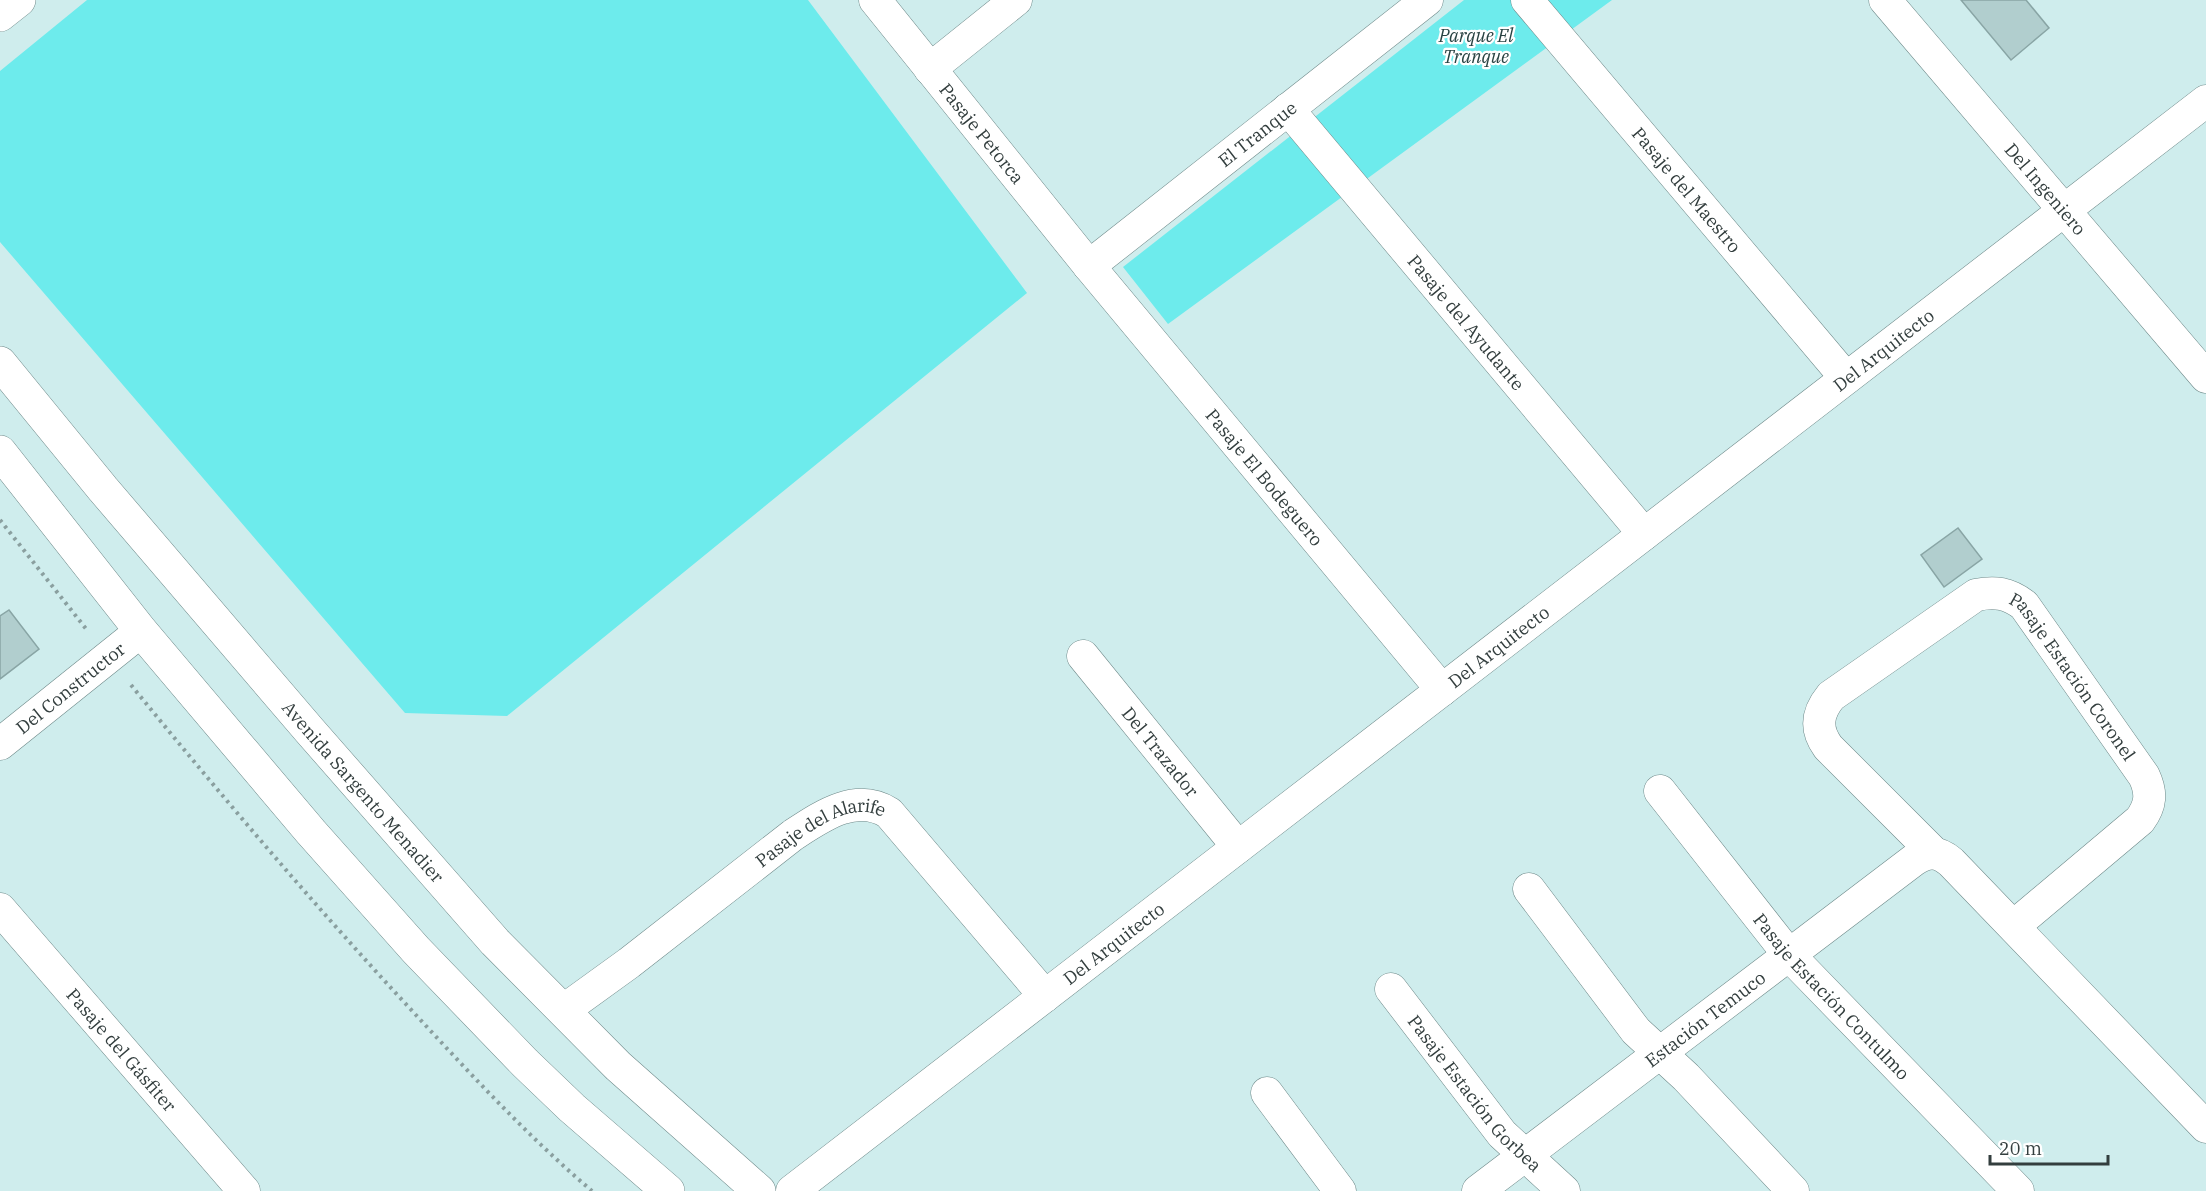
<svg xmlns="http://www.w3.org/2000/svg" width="2206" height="1191" font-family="'IBM Plex Serif',serif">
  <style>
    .green { fill: #6debec }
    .building { fill: #b1cece; stroke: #89a5a5; stroke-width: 1.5 }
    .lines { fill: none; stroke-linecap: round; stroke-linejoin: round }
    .street-casing { stroke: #6e8989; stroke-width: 33 }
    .secondary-casing { stroke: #6e8989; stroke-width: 34 }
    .path { stroke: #8a9f9f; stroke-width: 4; stroke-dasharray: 3 4.5; stroke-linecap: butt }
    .street { stroke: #fff; stroke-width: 32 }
    .secondary { stroke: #fff; stroke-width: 33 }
    .labels { text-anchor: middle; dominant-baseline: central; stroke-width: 4.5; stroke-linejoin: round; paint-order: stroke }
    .park-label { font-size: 18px; font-style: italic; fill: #294343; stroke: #fff }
    .street-label { font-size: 18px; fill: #333e3e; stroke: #fff }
  </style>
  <rect width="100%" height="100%" fill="#cfeded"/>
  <path class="green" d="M87 0H808L1027 293 507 716 405 713 0 242V71Z
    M1464 0H1612L1168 324 1123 267Z"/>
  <path class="building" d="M1961 0H2026L2049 28 2011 60Z
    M1958 528 1982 559 1944 587 1921 555Z
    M9 610 39 649 0 679V616Z"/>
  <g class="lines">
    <defs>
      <g id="street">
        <path id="s1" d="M875 0 1089 266 1442 690"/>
        <path id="s2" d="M1527 0 1846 378"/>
        <path id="s3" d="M1885 0 2206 377"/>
        <path d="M930 69 1016 0"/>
        <path id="s4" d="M1288 109 1644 534"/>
        <path id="s5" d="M1089 266 1427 0"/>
        <path id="s6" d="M1083 656 1238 847"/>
        <path id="s7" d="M0 744 141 631"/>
        <path id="s8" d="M1660 791 1789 955 2018 1191"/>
        <path id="s9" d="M1933 852 1828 747C1815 729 1817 713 1831 696L1976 595C1995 591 2008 593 2024 605L2144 776C2152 793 2151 805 2140 820L2014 926"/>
        <path d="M1529 889 1636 1031 1686 1077 1793 1191"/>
        <path id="s10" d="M0 909 244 1191"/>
        <path id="s11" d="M1391 989 1502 1134 1564 1191"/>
        <path id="s12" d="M564 1010 629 963 793 835C822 816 856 792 889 813L1045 996"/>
        <path d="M1267 1093 1340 1191"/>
        <path id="s13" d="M792 1191 2206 101"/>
        <path id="s14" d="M1478 1191 1914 860C1928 851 1938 851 1951 862L2206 1127"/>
      </g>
      <g id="secondary">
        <path d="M0 15 19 0"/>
        <path id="s15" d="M0 363 103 489 310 731 495 942 618 1066 759 1191"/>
        <path d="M0 452 141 631 311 832 416 950 525 1063 572 1108 668 1191"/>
      </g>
    </defs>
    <use href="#street" class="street-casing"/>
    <use href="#secondary" class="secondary-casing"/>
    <path class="path" d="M0 520 87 630
      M131 685C219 793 309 899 403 1001 464 1067 524 1133 592 1191"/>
    <use href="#street" class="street"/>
    <use href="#secondary" class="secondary"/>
  </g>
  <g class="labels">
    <g class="park-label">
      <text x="1476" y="35">Parque El<tspan x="1476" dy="21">Tranque</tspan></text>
    </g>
    <g class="street-label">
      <text stroke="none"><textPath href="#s1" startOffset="171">Pasaje Petorca</textPath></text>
      <text stroke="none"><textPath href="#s5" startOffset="214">El Tranque</textPath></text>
      <text stroke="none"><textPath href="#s2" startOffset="248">Pasaje del Maestro</textPath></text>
      <text stroke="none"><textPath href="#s3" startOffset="248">Del Ingeniero</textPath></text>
      <text stroke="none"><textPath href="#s4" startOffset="278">Pasaje del Ayudante</textPath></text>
      <text stroke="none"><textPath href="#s13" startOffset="1378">Del Arquitecto</textPath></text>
      <text stroke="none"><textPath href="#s1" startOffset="616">Pasaje El Bodeguero</textPath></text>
      <text stroke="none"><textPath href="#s13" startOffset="892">Del Arquitecto</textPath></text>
      <text stroke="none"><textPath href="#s9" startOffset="518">Pasaje Estación Coronel</textPath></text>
      <text stroke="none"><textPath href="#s7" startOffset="90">Del Constructor</textPath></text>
      <text stroke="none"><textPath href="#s6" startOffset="123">Del Trazador</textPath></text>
      <text stroke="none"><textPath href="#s15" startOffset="562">Avenida Sargento Menadier</textPath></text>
      <text stroke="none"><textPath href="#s12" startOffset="316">Pasaje del Alarife</textPath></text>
      <text stroke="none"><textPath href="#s13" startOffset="406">Del Arquitecto</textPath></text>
      <text stroke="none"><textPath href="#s8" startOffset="268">Pasaje Estación Contulmo</textPath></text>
      <text stroke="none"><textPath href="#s14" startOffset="285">Estación Temuco</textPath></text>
      <text stroke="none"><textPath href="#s10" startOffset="186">Pasaje del Gásfiter</textPath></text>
      <text stroke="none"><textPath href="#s11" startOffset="134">Pasaje Estación Gorbea</textPath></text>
    </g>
  </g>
  <path d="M1990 1155v9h118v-9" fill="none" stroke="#333e3e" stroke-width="3"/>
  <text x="1999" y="1155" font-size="18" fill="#333e3e" stroke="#ffffff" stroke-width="4.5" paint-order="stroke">20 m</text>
</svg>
